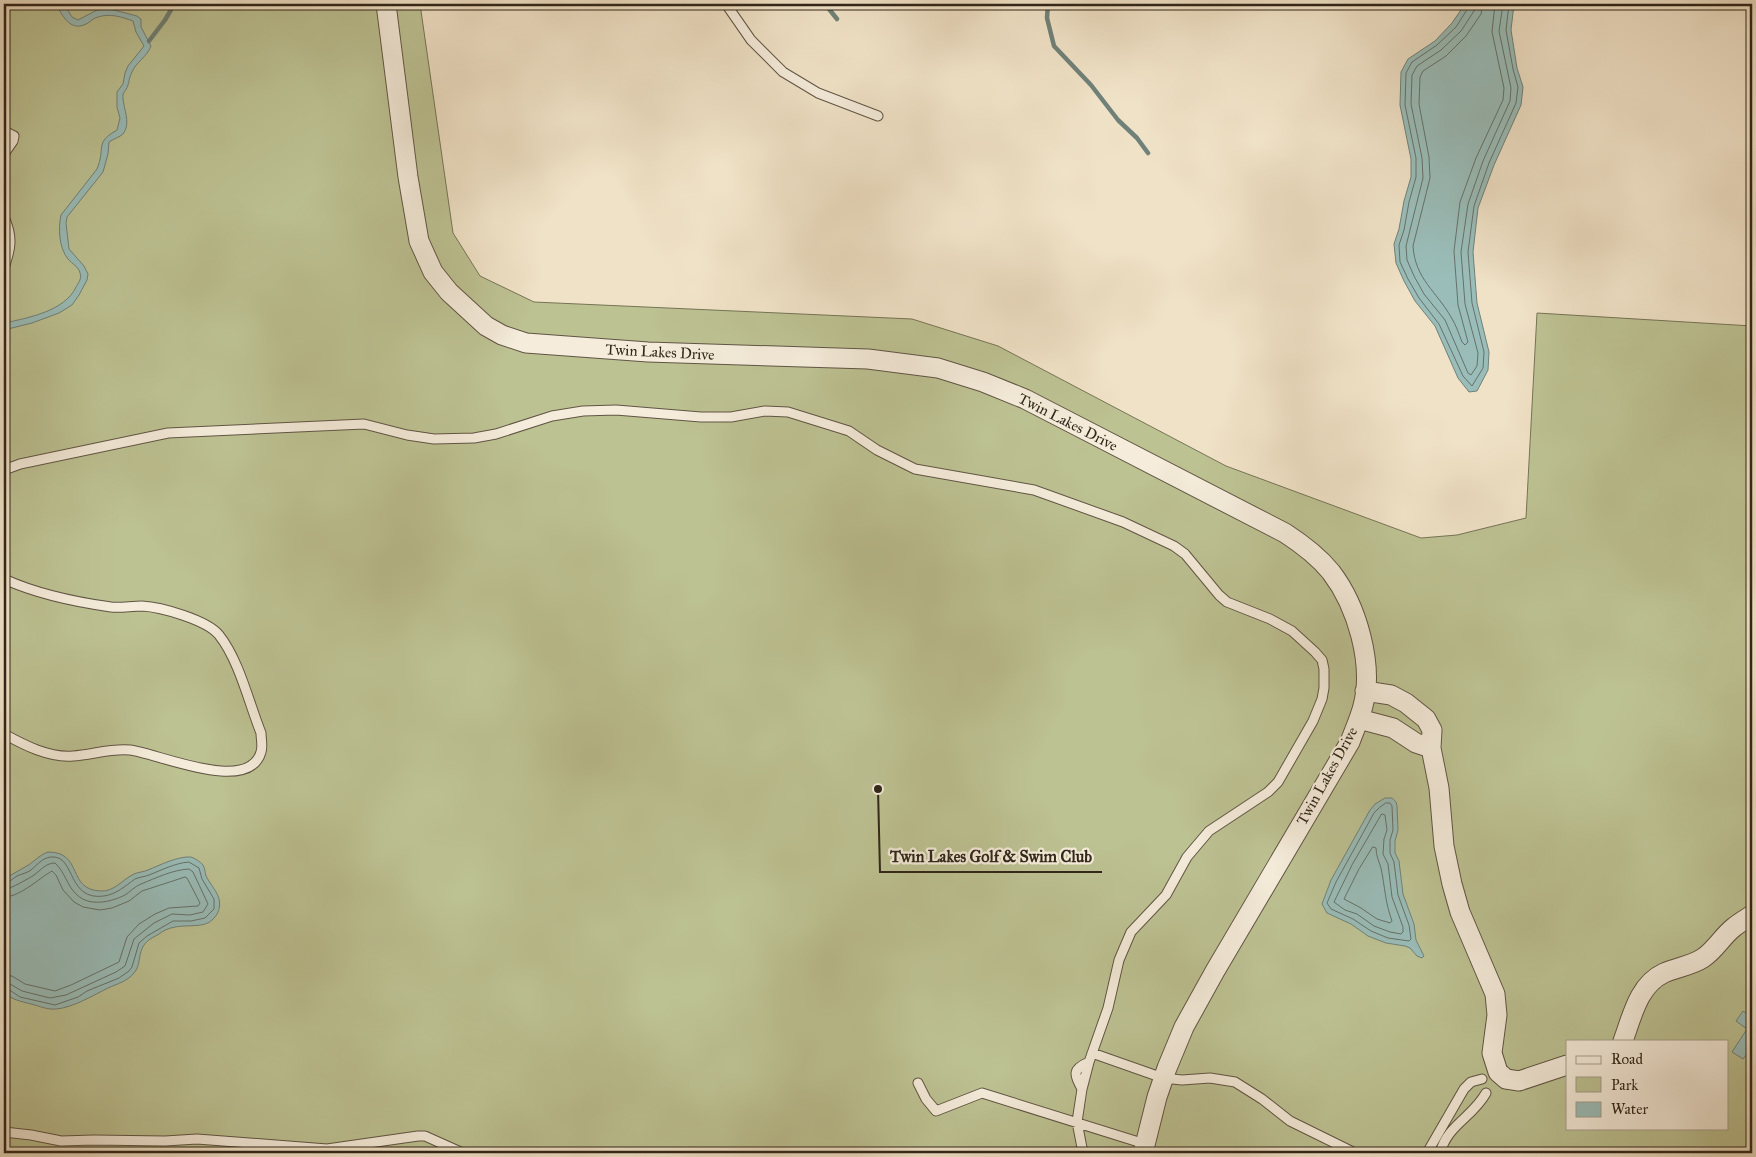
<svg xmlns="http://www.w3.org/2000/svg" width="1756" height="1157" font-family="'IM FELL Great Primer',serif">
  <style>
    .green { fill: #bdc293; stroke: #767456; fill-rule: evenodd }
    .water { fill: #9abdb9; stroke: #708179 }
    .lines { fill: none; stroke-linecap: round; stroke-linejoin: round }
    .shore { stroke: #657269; stroke-width: 1 }
    .stream { stroke: #708179; stroke-width: 4.5 }
    .lane-casing { stroke: #605544; stroke-width: 11 }
    .street-casing { stroke: #605544; stroke-width: 21 }
    .lane { stroke: #f5ecdb; stroke-width: 9 }
    .street { stroke: #f5ecdb; stroke-width: 19 }
    .labels { text-anchor: middle; dominant-baseline: central; stroke-width: 4.5; stroke-linejoin: round; paint-order: stroke }
    .street-label { font-size: 15px; fill: #302619; stroke: #f5ecdb }
    .leader { fill: none; stroke: #302619; stroke-width: 2 }
    .callout-dot { fill: #302619; stroke: #f5ecdb; stroke-width: 2 }
    .callout-label { font-size: 16px; text-anchor: middle; font-weight: bold; fill: #302619; stroke: #f5ecdb; stroke-width: 4.5; stroke-linejoin: round; paint-order: stroke }
  </style>
  <rect width="100%" height="100%" fill="#f0e2c7"/>
  <filter id="stains"><feTurbulence type="fractalNoise" baseFrequency=".004" numOctaves="4"/><feColorMatrix values="0 0 0 0 .2 0 0 0 0 .09 0 0 0 0 .02 0 0 0 .5 -.17"/></filter>
  <radialGradient id="worn" r=".72"><stop offset=".6" stop-color="#630" stop-opacity="0"/><stop offset="1" stop-color="#630" stop-opacity=".3"/></radialGradient>
  <path class="green" d="M4 4H420L453 233 480 276 534 302 912 319 998 346 1226 466 1421 538 1457 535 1526 518 1537 313 1752 326V1153H4ZM1567 1041H1727V1128H1567Z"/>
  <path class="water" d="M56 4H64L72 17 78 20 97 10 110 9 137 16 141 19V27L151 46C147 57 136 62 132 72 127 82 131 83 123 94 122 107 132 122 123 134 120 137 113 139 109 142L108 154 103 172 67 217 66 223 69 249 84 266 88 274 87 280 79 295 72 305 59 313 32 323 4 330V323C28 318 65 311 76 287 79 282 82 278 80 273 79 267 72 264 68 259 59 248 58 228 61 215L97 169C106 147 94 143 117 130L120 118 117 107V92L123 84 125 73 128 66 144 46 136 32 133 21C122 17 110 13 98 17 94 18 91 21 88 23 71 33 63 17 56 4Z
    M1465 4H1514L1511 30 1517 68 1523 87 1521 105 1494 165 1478 208 1473 252 1477 303 1489 352 1488 370 1477 391 1469 392 1458 378 1435 326 1415 301 1404 281 1396 263 1394 244 1399 229 1404 201 1411 177V159L1400 105 1401 72 1408 59 1435 41 1452 23Z
    M1385 798H1392L1396 802 1397 806 1398 830 1395 841V853L1399 861 1403 894 1414 924 1416 940 1424 956 1422 958 1417 956 1410 948 1405 946 1386 943 1368 936 1351 924 1327 913 1322 904 1331 880 1370 810 1375 804Z
    M48 852C84 852 66 890 101 891 114 892 123 879 134 874 138 872 144 872 148 870 160 865 178 856 191 857 194 858 201 862 203 865 205 868 205 873 206 876 210 884 217 891 219 899 221 907 218 915 212 920 201 931 176 920 159 934 154 937 147 940 144 945 138 953 141 965 134 973 128 981 117 984 108 988 94 995 72 1008 56 1009 48 1010 39 1006 31 1004 20 1001 12 1000 4 992V879C11 875 18 871 25 867 33 863 39 855 48 852Z
    M1743 1011 1752 1017V1052L1747 1054 1743 1059 1732 1052 1747 1029 1736 1021Z"/>
  <g class="lines">
    <path class="shore" d="M1469 4 1468 8 1456 27 1437 45 1412 62 1406 73 1405 105 1416 158V177L1409 202 1404 230 1399 245 1400 262 1408 279 1419 298 1439 324 1463 376 1472 386 1483 368 1484 352 1472 303 1468 252 1474 206 1489 163 1516 103 1518 87 1513 69 1506 30 1509 4
      M1476 4 1474 11 1461 31 1441 50 1417 66 1412 75 1411 104 1422 158 1423 178 1406 246 1407 260 1414 276 1424 294 1445 320 1468 373 1471 375 1477 366 1478 353 1465 304 1461 252 1468 204 1483 161 1510 101 1511 88 1499 31 1503 4
      M1483 4 1481 14 1466 36 1446 56 1423 71 1420 77 1419 104 1429 157 1430 178 1413 246C1415 279 1437 292 1451 317 1456 325 1459 334 1462 342L1465 345 1468 342 1458 305 1454 251 1460 202 1476 158 1503 100 1504 88 1492 32 1495 4
      M1386 803H1390L1392 806 1393 830 1390 840V853L1394 862 1398 895 1409 925 1411 939 1409 941 1388 938 1371 931 1353 919 1331 909 1327 903 1336 882 1374 813 1379 808Z
      M1382 814 1385 815 1387 830 1384 839 1383 854 1388 864 1392 897 1403 927V932L1401 934 1390 932 1374 926 1357 914 1345 910 1334 902 1352 865Z
      M1373 847 1376 848C1376 856 1379 861 1381 868 1385 887 1385 902 1392 921L1390 923 1377 919 1361 908 1344 899 1359 869Z
      M4 884C9 883 12 879 17 876 21 874 27 873 31 870 38 864 44 856 54 857 75 858 68 901 104 896 117 894 125 886 135 879 139 877 144 877 149 875 162 870 175 863 189 862L199 868 202 879 214 899V909L205 918 191 921H173L147 936 139 943 132 967 129 971 119 978 87 991 78 997 55 1005 20 997 8 989H4
      M4 890C8 890 30 878 34 875 41 870 46 863 55 863 65 872 67 886 77 895 90 907 111 902 125 895 130 892 135 886 141 884 156 878 172 870 189 869L193 872 208 904 203 912 190 915 172 914 154 923 134 939 125 966 116 972 66 995 50 998 22 991 10 984 4 983
      M4 897C20 897 38 879 52 871L56 875 63 890 74 902 83 907 100 910 112 908 129 901 142 891 185 877 187 878 200 903 198 906 169 908 155 914 139 924 127 937 119 962 71 985 55 991 25 984 12 976 4 975"/>
    <path class="stream" d="M827 4 829 9 837 19
      M1048 4 1047 18 1054 46 1091 85 1118 120 1137 138 1148 153
      M149 41 165 20 172 8 184 4"/>
    <defs>
      <path id="lane" d="M726 4 751 40 783 72 818 93 878 116
        M4 139 5 135 8 133 14 136 13 141 4 154
        M4 217C13 237 11 248 4 268
        M4 470 20 464 168 433 364 424 407 435 434 439 474 438 496 434 552 416 583 411 616 410 701 417H731L765 411 788 412 849 431 877 450 915 469 1034 490 1123 522 1174 546 1185 554 1219 595 1227 602 1270 619 1292 631 1315 652 1322 660 1324 669V688L1322 699 1313 721 1278 782 1268 792 1209 831 1187 857 1166 895 1131 932 1119 960 1108 1008 1089 1062 1082 1089 1077 1122 1083 1153
        M4 579C37 594 75 602 111 607 121 608 131 606 142 606 161 607 207 620 219 635 239 660 249 703 261 733 261 739 263 746 261 752 249 795 157 753 130 750 111 748 91 755 73 756 49 758 24 745 4 734
        M1092 1053 1163 1078 1182 1080 1210 1078 1235 1082 1262 1099 1290 1121 1355 1153
        M918 1083 926 1099 936 1111 982 1093 1145 1144
        M1082 1089C1074 1074 1072 1069 1089 1062
        M4 1132 31 1135 61 1141 94 1140 165 1141 197 1139 327 1149 418 1136H425L463 1153
        M1427 1153 1464 1089 1471 1082 1482 1079
        M1440 1153C1448 1124 1472 1118 1486 1093"/>
      <path id="street" d="M386 4 408 177 419 241 433 272 449 292 486 326 502 335 526 343 648 352 868 359 938 368 983 382 1025 399 1285 533C1302 544 1318 556 1331 572 1357 606 1374 664 1363 706 1360 718 1354 731 1350 742L1215 971 1184 1027 1167 1068 1157 1097 1143 1153
        M1365 691 1391 695 1406 703 1426 719 1432 730 1431 748 1439 788 1444 846 1452 884 1460 912 1495 994 1497 1015 1492 1053 1498 1072 1506 1079 1519 1081 1567 1065
        M1359 719 1393 728 1416 743 1431 748
        M1623 1041C1632 1017 1638 985 1664 973 1677 967 1691 966 1703 958 1715 950 1722 937 1733 928 1739 923 1746 919 1752 915"/>
    </defs>
    <use href="#lane" class="lane-casing"/>
    <use href="#street" class="street-casing"/>
    <use href="#lane" class="lane"/>
    <use href="#street" class="street"/>
  </g>
  <g class="labels">
    <g class="street-label">
      <text transform="translate(660 352) rotate(3)">Twin Lakes Drive</text>
      <text transform="translate(1068 422) rotate(27)">Twin Lakes Drive</text>
      <text transform="translate(1327 776) rotate(-61)">Twin Lakes Drive</text>
    </g>
  </g>
  <path class="leader" d="M878 789L880 872H1102"/>
  <circle class="callout-dot" cx="878" cy="789" r="5"/>
  <g class="callout-label">
    <text x="991" y="862">Twin Lakes Golf &amp; Swim Club</text>
  </g>
  <rect width="1756" height="1157" fill="none" stroke="#f0e2c7" stroke-width="20"/>
  <rect x="5" y="5" width="1746" height="1147" fill="none" stroke="#302619" stroke-width="2.5"/>
  <rect x="10" y="10" width="1736" height="1137" fill="none" stroke="#302619"/>
  <rect x="1566" y="1040" width="162" height="90" fill="#f5ecdb" stroke="#a69d8d"/>
  <rect x="1576" y="1056" width="25" height="8" fill="#f5ecdb" stroke="#a69d8d"/>
  <text x="1611" y="1064" font-size="15" fill="#302619">Road</text>
  <rect x="1576" y="1077" width="25" height="15" fill="#bdc293" stroke="#a69d8d"/>
  <text x="1611" y="1090" font-size="15" fill="#302619">Park</text>
  <rect x="1576" y="1102" width="25" height="15" fill="#9abdb9" stroke="#a69d8d"/>
  <text x="1611" y="1114" font-size="15" fill="#302619">Water</text>
  <rect width="100%" height="100%" filter="url(#stains)"/>
  <rect width="100%" height="100%" fill="url(#worn)"/>
</svg>
